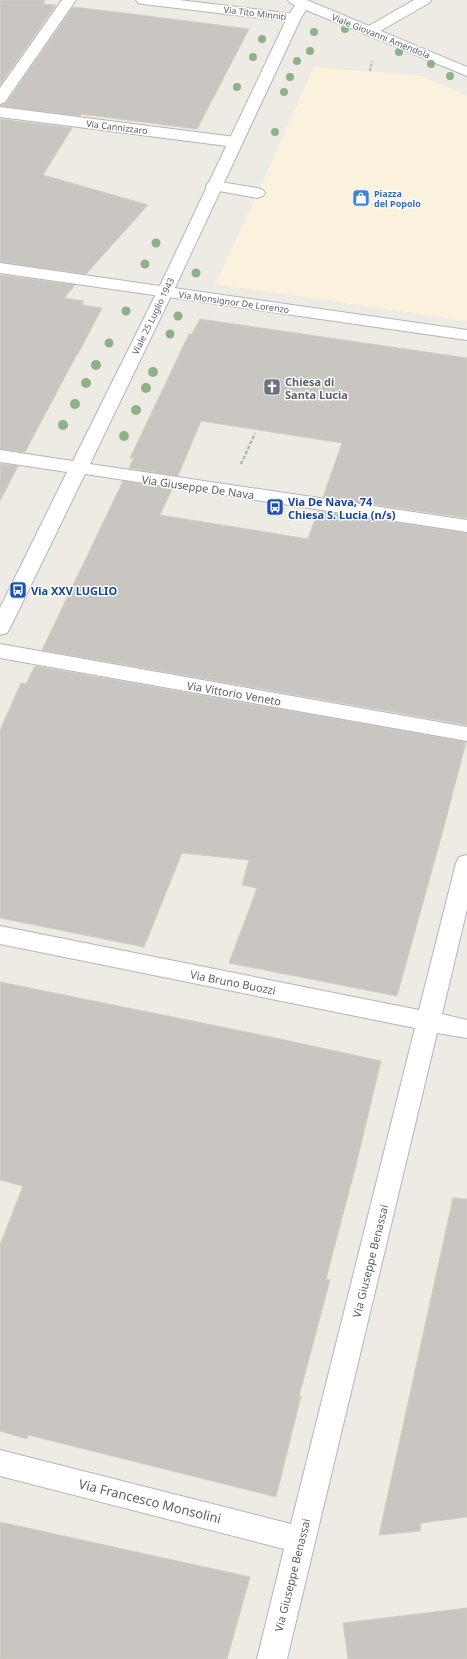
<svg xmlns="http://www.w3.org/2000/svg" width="467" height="1659" font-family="'Noto Sans',sans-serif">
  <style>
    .commercial { fill: #fbf2dd }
    .building { fill: #c9c6c2; stroke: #d2cdc4 }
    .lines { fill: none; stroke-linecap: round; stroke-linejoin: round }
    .service-casing { stroke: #b2b5b9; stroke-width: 2 }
    .minor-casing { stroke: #b2b5b9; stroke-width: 2 }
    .tertiary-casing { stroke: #b2b5b9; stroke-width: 2 }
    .path-far1 { stroke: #9ec3a6; stroke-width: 2; stroke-dasharray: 3 1.5; stroke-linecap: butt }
    .path { stroke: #9ec3a6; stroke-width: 2.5; stroke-dasharray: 3.5 2; stroke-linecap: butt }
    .service { fill: #fff; fill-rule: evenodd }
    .minor { fill: #fff; fill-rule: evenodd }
    .tertiary { fill: #fff; fill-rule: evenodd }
    .tree { fill: #8eb189 }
    .labels { text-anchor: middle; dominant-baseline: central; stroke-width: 3; stroke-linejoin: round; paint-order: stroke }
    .far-street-label { font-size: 9px; fill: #5d6064; stroke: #fff }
    .far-shop-label { font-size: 9px; font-weight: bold; fill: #366cbe; stroke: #fff; text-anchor: start }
    .worship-label { font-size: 11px; font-weight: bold; fill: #5b616d; stroke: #fff; text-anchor: start }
    .street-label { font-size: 11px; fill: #5d6064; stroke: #fff }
    .transit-label { font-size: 11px; font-weight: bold; fill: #164399; stroke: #fff; text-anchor: start }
    .near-street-label { font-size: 13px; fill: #5d6064; stroke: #fff }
  </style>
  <rect width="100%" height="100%" fill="#eeebe5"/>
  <path class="commercial" d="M314 67 422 76 467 96V321L215 284 253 203Z"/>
  <path class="building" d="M0 0H45L43 4 56 5 0 85Z
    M73 7 124 13 249 29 197 129 81 114 80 116 0 106 6 103Z
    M0 119 72 128 43 175 148 205 86 274 0 262Z
    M0 275 75 285 64 298 84 301 82 305 102 308 78 354H77L25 452 0 449Z
    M200 319 467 358V518L323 497 342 443 201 421 178 476 129 468 134 458H130L163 389 189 334H192Z
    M0 464 18 466 0 501Z
    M123 481 172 489 160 515 308 539 318 511 467 533V725L42 650Z
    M35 666 466 742 442 834 397 996 229 963 257 888 242 885 249 860 182 853 144 947 0 918V730L21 683 26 684Z
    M0 982 271 1037 381 1061 356 1165 326 1279 330 1280 299 1396H301L276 1497 28 1435 27 1439 0 1431V1245L23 1186 0 1180Z
    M453 1198 467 1199V1517L421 1523 420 1531 379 1535Z
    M0 1522 250 1577 227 1659H0Z
    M467 1608V1659H348L343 1623Z"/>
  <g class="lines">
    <defs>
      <path id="service" d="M214 181 257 188 263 190 265 193 263 196 257 198 208 189 206 186 208 183Z"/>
      <path id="minor" d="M62 0H76L5 102 0 104V88Z
        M136 0H179L294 14 299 15 301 18 299 21 294 22 143 4 138 3Z
        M414 0H431L429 3 375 34 370 35 365 34 363 31 365 28Z
        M0 107 235 137 240 139 243 142 240 145 235 147 0 117Z
        M0 263 467 330V340L0 273Z
        M467 855V909L442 1014 467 1020V1038L437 1033 287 1659H257L284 1549 0 1476V1450L291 1524 415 1028 0 944V926L419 1010 456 863 459 857Z"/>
      <path id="tertiary" d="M288 0H307L467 67V76L306 10 301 18 173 292 90 464 467 520V532L85 474 10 628 7 633 0 635V608L67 472 0 462V450L73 461 157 292 287 18 295 5 290 3Z
        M0 644 467 727V741L0 658Z"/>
    </defs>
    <use href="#service" class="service-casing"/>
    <use href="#minor" class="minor-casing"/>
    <use href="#tertiary" class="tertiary-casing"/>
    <path class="path-far1" d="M370 71 372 61"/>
    <path class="path" d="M241 464 255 433"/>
    <use href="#service" class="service"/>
    <use href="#minor" class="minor"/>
    <use href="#tertiary" class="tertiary"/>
  </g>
  <g class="tree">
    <circle cx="345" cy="29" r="4"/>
    <circle cx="314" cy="32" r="4"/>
    <circle cx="262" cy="39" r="4"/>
    <circle cx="310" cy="51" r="4"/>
    <circle cx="399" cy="52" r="4"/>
    <circle cx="253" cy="57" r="4"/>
    <circle cx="297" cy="61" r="4"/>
    <circle cx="431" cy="64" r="4"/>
    <circle cx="450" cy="76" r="4"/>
    <circle cx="290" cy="77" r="4"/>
    <circle cx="237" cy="87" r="4"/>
    <circle cx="284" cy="92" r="4"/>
    <circle cx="275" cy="132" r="4"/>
    <circle cx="156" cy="243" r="4.5"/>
    <circle cx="145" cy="264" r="4.5"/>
    <circle cx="196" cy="273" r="4.5"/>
    <circle cx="126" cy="311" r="4.5"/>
    <circle cx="178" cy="316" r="4.5"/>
    <circle cx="170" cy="334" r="4.5"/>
    <circle cx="109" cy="343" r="4.5"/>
    <circle cx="96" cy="365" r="5"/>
    <circle cx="153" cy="372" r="5"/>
    <circle cx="86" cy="383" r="5"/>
    <circle cx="146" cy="388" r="5"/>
    <circle cx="75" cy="404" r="5"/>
    <circle cx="136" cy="410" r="5"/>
    <circle cx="63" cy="425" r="5"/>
    <circle cx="124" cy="436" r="5"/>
  </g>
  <defs>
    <symbol id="shop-square" viewBox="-11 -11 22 22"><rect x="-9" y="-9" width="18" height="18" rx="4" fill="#3f7fe0" stroke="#fff"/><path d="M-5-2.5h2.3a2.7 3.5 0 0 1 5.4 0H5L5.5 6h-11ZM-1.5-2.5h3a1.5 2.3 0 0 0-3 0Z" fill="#fff"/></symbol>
    <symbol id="church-square" viewBox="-11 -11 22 22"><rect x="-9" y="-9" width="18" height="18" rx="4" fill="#6b7280" stroke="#fff"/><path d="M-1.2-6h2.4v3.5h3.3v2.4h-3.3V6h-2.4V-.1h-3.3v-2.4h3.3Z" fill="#fff"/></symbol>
    <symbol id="bus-square" viewBox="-11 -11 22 22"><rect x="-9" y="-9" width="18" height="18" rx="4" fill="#1a4fb4" stroke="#fff"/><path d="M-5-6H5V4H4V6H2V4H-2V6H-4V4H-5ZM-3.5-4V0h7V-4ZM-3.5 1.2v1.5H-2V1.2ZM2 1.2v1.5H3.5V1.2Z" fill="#fff"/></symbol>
  </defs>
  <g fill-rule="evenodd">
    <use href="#shop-square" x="351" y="188" width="20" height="20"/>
    <use href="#church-square" x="262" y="377" width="20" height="20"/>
    <use href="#bus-square" x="265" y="497" width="20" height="20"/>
    <use href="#bus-square" x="8" y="580" width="20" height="20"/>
  </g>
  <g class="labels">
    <g class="far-street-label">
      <text transform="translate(255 13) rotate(7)">Via Tito Minniti</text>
      <text transform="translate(381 36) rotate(22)">Viale Giovanni Amendola</text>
      <text transform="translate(117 127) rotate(7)">Via Cannizzaro</text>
      <text transform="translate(234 302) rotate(8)">Via Monsignor De Lorenzo</text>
      <text transform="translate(153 316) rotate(-64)">Viale 25 Luglio 1943</text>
    </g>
    <g class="far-shop-label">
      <text x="374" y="193">Piazza<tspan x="374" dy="10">del Popolo</tspan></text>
    </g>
    <g class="worship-label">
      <text x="285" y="381">Chiesa di<tspan x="285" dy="13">Santa Lucia</tspan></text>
    </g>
    <g class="street-label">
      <text transform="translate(198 487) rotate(8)">Via Giuseppe De Nava</text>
      <text transform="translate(234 693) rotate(10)">Via Vittorio Veneto</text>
      <text transform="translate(233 982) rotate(11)">Via Bruno Buozzi</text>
      <text transform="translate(370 1261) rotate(-76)">Via Giuseppe Benassai</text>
      <text transform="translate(292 1575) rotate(-76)">Via Giuseppe Benassai</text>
    </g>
    <g class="transit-label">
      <text x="288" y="501">Via De Nava, 74<tspan x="288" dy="13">Chiesa S. Lucia (n/s)</tspan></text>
      <text x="31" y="590">Via XXV LUGLIO</text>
    </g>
    <g class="near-street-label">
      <text transform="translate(150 1501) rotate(14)">Via Francesco Monsolini</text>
    </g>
  </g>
</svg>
